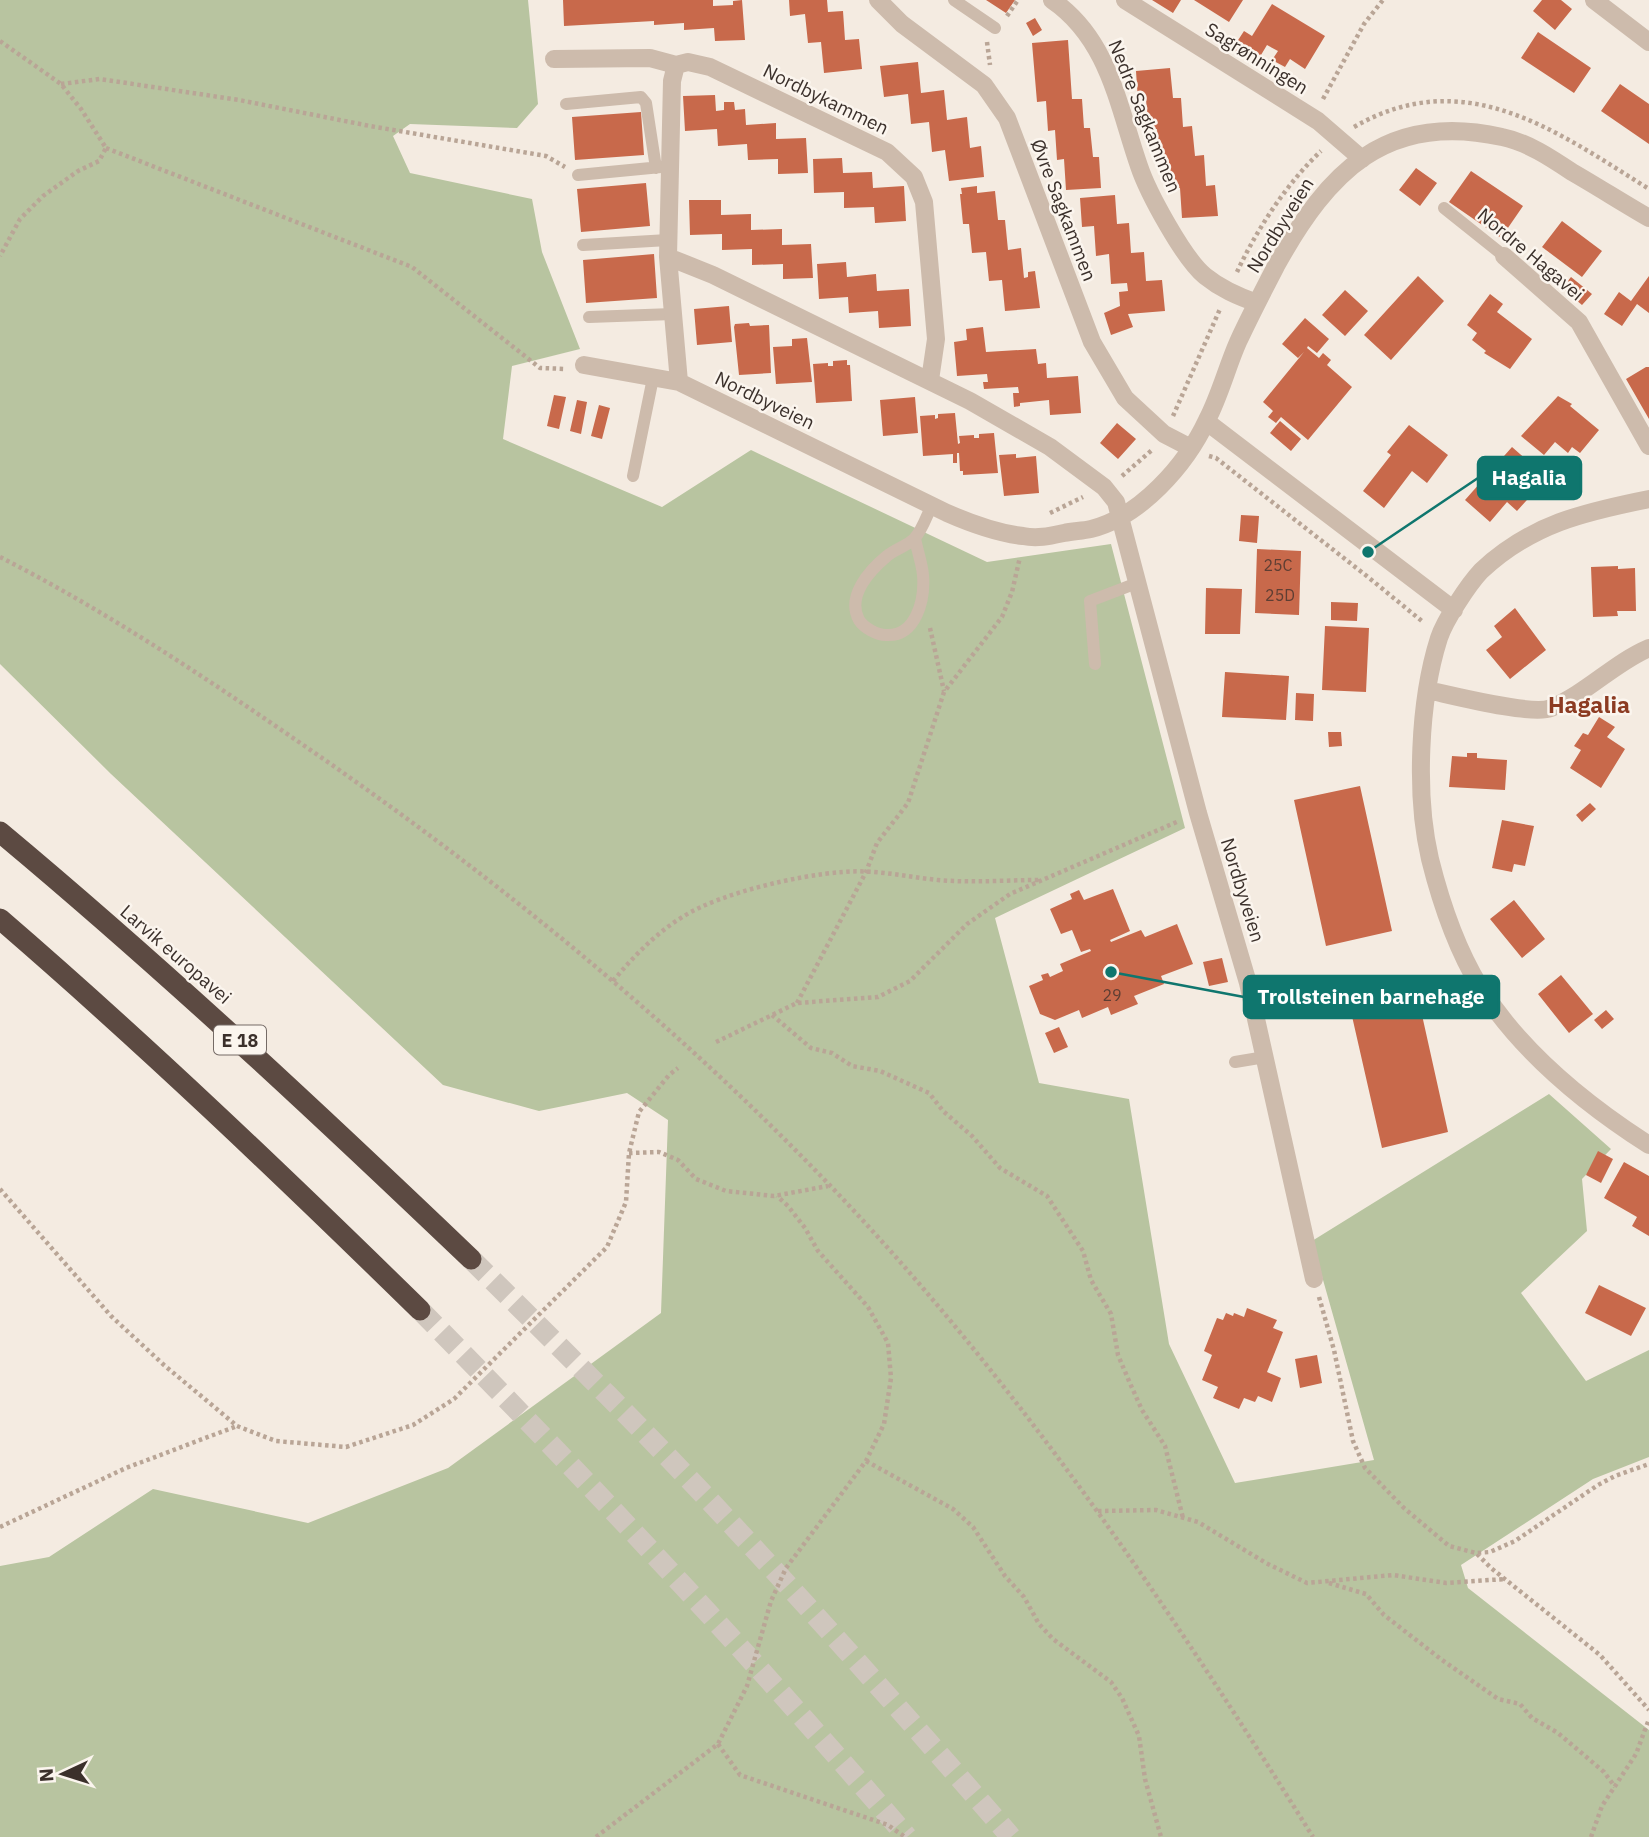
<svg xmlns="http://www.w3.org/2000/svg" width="1649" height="1837" font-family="'IBM Plex Sans',sans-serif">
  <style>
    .green { fill: #b8c4a0 }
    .building { fill: #c8694b }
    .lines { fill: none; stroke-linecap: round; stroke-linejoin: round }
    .motorway-tunnel { stroke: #cfc6bd; stroke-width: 21; stroke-dasharray: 21 10; stroke-linecap: butt }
    .path { stroke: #b9a596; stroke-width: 4.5; stroke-dasharray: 3.5 3.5; stroke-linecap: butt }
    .service { stroke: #cdbbac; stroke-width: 12 }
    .minor { stroke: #cdbbac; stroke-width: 18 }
    .motorway { stroke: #5c4a42; stroke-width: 21 }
    .labels { text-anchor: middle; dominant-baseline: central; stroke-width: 5; stroke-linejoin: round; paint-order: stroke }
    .number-label { font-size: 16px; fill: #5e3e33 }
    .shield { fill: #fbf5ee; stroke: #756b66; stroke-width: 2 }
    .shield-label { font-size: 18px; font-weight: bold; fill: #3b302b }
    .street-label { font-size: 19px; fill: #3b302b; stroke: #fbf5ee }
    .quarter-label { font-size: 23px; font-weight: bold; fill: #8c3b22; stroke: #fbf5ee }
    .leader { fill: none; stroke: #0f766e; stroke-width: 2.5 }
    .callout-dot { fill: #0f766e; stroke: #fbf5ee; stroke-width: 2.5 }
    .callout { fill: #0f766e; stroke: #0f766e; stroke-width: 2.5 }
    .callout-label { font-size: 21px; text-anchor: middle; font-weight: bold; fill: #fff }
  </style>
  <rect width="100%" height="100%" fill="#f4ebe1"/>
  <path class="green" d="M0 0H528L538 104 517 128 410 124 393 136 410 173 532 199 542 252 580 349 512 366 503 439 662 507 751 450 987 562 1111 544 1185 828 995 918 1039 1083 1129 1099 1169 1344 1235 1483 1374 1460 1312 1241 1549 1094 1611 1149 1582 1179 1587 1231 1521 1293 1586 1381 1649 1350V1457L1593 1479 1461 1565 1468 1588 1649 1730V1837H0V1566L49 1557 153 1489 308 1523 448 1468 661 1313 668 1120 627 1093 539 1111 443 1085 111 774 0 664Z"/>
  <path class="building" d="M563 0H713V6L733 5V1L742 0 745 40 715 41 714 28 684 30V23L654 25V21L564 26Z
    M789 0H827L828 12 843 11 845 40 859 39 862 69 824 73 821 42 808 43 805 14 790 16Z
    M986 0H1015L1006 13Z
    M1152 0H1181L1173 13Z
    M1194 0H1243L1229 22Z
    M1542 0H1561L1572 9 1555 30 1533 11Z
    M1272 4 1325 36 1305 69 1290 59 1285 67 1272 60 1278 51 1267 45 1255 65 1231 51 1244 31 1252 36Z
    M1035 18 1042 30 1033 36 1026 23Z
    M1538 32 1591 68 1574 93 1521 58Z
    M1068 40 1072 99H1082L1084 128H1090L1093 157H1099L1101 188 1066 190 1064 159 1057 160 1055 130 1048 131 1046 101 1037 102 1032 43Z
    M918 62 921 93 944 90 947 120 967 117 970 148 981 146 984 177 949 181 945 150 932 152 929 122 911 124 908 94 884 97 880 66Z
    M1170 68 1173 98H1181L1183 127 1192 126 1195 156 1204 155 1206 186 1215 185 1218 216 1182 218 1180 188H1166L1165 177H1170L1168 158H1159L1157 129 1149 130 1146 100 1138 101 1136 71Z
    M1620 84 1649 104V144L1601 111Z
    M715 95 716 111 724 110V102H734L735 110 745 109 746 125 776 123V139L806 138 808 173 778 174V159L748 160 747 144 718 146 717 129 685 131 683 96Z
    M641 112 644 155 575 160 572 117Z
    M842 158 843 173 872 172 873 188 904 186 906 221 875 223 874 207 844 208V192L814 193 813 159Z
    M1416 168 1437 183 1420 206 1399 190Z
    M1471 171 1523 206 1501 238 1449 202Z
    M646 183 650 226 581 232 577 189Z
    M977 186V193L995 191 998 220H1005L1008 250 1021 248 1024 278 1028 277V272L1035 271 1040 308 1005 311 1002 280 989 281 986 252 972 253 969 224H963L960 194H962L961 188Z
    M1115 195 1117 224 1129 223 1131 253 1144 252 1146 281 1162 280 1165 311 1128 314 1133 327 1111 335 1104 313 1120 306 1119 292 1128 291 1127 283 1111 284 1109 254 1096 256 1094 226 1082 227 1080 198Z
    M689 200H721V215L751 214V230L782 229V245L811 244 813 278 783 279V264L752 265V249L722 250V234L690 235Z
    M1562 221 1602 251 1582 277 1542 247Z
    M654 254 657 298 586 303 583 260Z
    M846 262 847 277 876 274 877 291 909 289 911 326 879 328 878 311 849 313 848 297 819 299 817 264Z
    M1418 276 1444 301 1391 360 1364 335Z
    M1649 276V313L1637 304 1622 326 1604 314 1619 292 1631 301Z
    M1571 277 1592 294 1582 305 1562 288Z
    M1345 290 1368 311 1345 336 1322 315Z
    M1490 294 1503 304 1497 312 1532 339 1510 369 1484 353 1486 351 1472 340 1477 333 1467 325Z
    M729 306 732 342 697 345 694 309Z
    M1305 318 1329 339 1317 353 1308 346 1307 348 1319 358 1323 353 1331 360 1327 365 1352 387 1308 440 1281 417 1276 423 1268 417 1273 411 1263 402 1304 352 1298 358 1282 344Z
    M749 323 750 326 769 325 771 373 739 375 734 327 735 324Z
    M983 327 986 352 1036 349 1038 364 1046 363 1047 378 1078 376 1081 413 1050 415 1049 400 1020 403V406L1014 407 1013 393H1019L1018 387 984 389 983 382H988L987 374 957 376 954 342 967 340 966 329Z
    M807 338 812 382 776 384 773 347 792 346V339Z
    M847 360V365H850L852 401 816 403 813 364 828 363V366H833V361Z
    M1646 367H1649V419L1626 379Z
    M554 395 566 397 559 429 547 426Z
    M1558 396 1572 404 1570 406 1599 430 1580 453 1572 447 1568 453 1555 442 1544 455 1521 436Z
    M915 397 918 433 883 436 880 400Z
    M577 400 587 402 581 434 570 431Z
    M599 405 610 408 602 439 591 436Z
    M955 413 958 444 960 443 959 436 974 435V438H979V434L994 433 998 473 963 475V471H960L959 453H957V463H953V454L923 456 920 416 935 415V419L938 418V414Z
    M1280 421 1301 439 1291 451 1270 433Z
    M1117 423 1136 439 1118 459 1100 443Z
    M1409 425 1448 455 1427 483 1412 471 1384 508 1363 491 1391 455 1387 452Z
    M1512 447 1536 468 1525 482 1535 491 1517 511 1507 502 1490 522 1465 500Z
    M1016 454V458L1036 456 1039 493 1004 496 999 455Z
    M1241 515 1259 516 1257 543 1239 541Z
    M1257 549 1301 551 1299 615 1255 613Z
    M1618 566V569L1635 568 1636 611H1617L1618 616 1593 617 1591 567Z
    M1206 588 1242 589 1240 634H1205Z
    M1331 602 1358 603 1357 621 1331 620Z
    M1515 608 1546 650 1510 679 1486 650 1502 637 1494 626Z
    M1325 626 1369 628 1366 692 1322 690Z
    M1225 672 1289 676 1286 720 1222 717Z
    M1296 693 1314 694 1313 721 1295 720Z
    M1599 717 1615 727 1607 737 1625 749 1601 788 1570 768 1581 750 1574 746 1583 733 1588 735Z
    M1328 732H1341L1342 746 1329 747Z
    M1467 753H1477V758L1507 760 1505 790 1449 787 1452 756 1467 757Z
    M1360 786 1392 931 1326 946 1294 800Z
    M1590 803 1596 809 1582 822 1576 815Z
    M1502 820 1534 826 1525 866 1514 864 1512 872 1492 868Z
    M1113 889 1130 931 1110 940 1111 942 1141 930 1145 937 1177 924 1193 964 1161 976 1164 984 1134 996 1138 1004 1111 1015 1108 1007 1082 1018 1079 1010 1055 1020 1040 1014 1029 986 1043 980 1041 975 1048 973 1050 977 1063 971 1060 964 1091 951 1090 949 1081 952 1072 930 1061 934 1050 909 1072 899 1070 894 1079 890 1084 900Z
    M1514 900 1545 939 1522 958 1490 919Z
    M1222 958 1228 982 1209 986 1203 962Z
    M1561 975 1593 1014 1569 1033 1538 994Z
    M1416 988 1448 1132 1382 1148 1349 1003Z
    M1606 1010 1614 1019 1602 1029 1594 1020Z
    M1059 1027 1068 1047 1054 1053 1045 1033Z
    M1598 1151 1613 1159 1601 1183 1586 1175Z
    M1624 1162 1649 1176V1236L1632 1226 1637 1217 1604 1198Z
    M1599 1285 1646 1308 1631 1336 1585 1313Z
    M1247 1308 1277 1320 1273 1328 1283 1332 1267 1372 1281 1378 1272 1402 1258 1396 1255 1402 1244 1398 1239 1409 1213 1398 1218 1387 1202 1380 1212 1355 1204 1351 1217 1318 1223 1320 1226 1313 1233 1316 1234 1313 1244 1317Z
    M1317 1355 1322 1383 1300 1388 1295 1359Z"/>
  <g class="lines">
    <path class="motorway-tunnel" d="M471 1259C560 1347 650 1436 735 1528 829 1629 921 1733 1011 1837
      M420 1310C588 1481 751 1655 907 1837"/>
    <path class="path" d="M1007 16 1018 0
      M0 41 61 84 81 109 106 148 99 161 78 171 43 196 20 219 0 256
      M987 42 990 65
      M61 84 100 79 239 100 370 126 546 156 565 167
      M1323 99 1364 24 1383 0
      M1354 127C1465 63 1556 131 1649 189
      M106 148 412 267 540 368 566 369
      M1237 272C1257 229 1287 183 1321 151
      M1173 416 1220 309
      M1209 456 1216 458 1368 577 1423 622
      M1122 476 1152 450
      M1050 513 1083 497
      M0 557C108 612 209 680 309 749 506 885 692 1037 856 1213 1032 1403 1176 1618 1313 1837
      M930 628 944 691
      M613 981C634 956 656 933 684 916 721 893 799 875 843 872 875 869 907 877 938 880 972 883 1007 880 1040 880
      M797 1003 866 872 877 843 908 803 944 692 1002 617 1012 592 1020 557
      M772 1015 811 1048 832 1053 852 1066 880 1071 929 1093 943 1111 972 1136 1000 1168 1047 1196 1083 1251 1091 1280 1111 1314 1118 1355 1129 1381 1142 1410 1165 1446 1183 1518
      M716 1042 797 1003 878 997 910 981 967 924 1010 894 1179 821
      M629 1153 659 1152 678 1160 696 1179 726 1191 774 1196 828 1186
      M0 1189 111 1316 164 1365 237 1426 276 1441 346 1447 413 1425 454 1399 607 1247 626 1202 629 1153 639 1112 669 1075 678 1068
      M1319 1297 1334 1350 1353 1441 1365 1468 1404 1508 1449 1546 1476 1553 1490 1552 1515 1541 1598 1485 1615 1476 1649 1464
      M866 1461 953 1509 973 1527 1005 1576 1024 1597 1039 1624 1053 1639 1111 1682 1122 1698 1139 1736 1145 1779 1161 1837
      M1098 1511 1156 1510 1198 1522 1266 1563 1307 1583 1393 1575 1446 1583 1505 1579
      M0 1527 126 1468 237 1426
      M1477 1554 1491 1568 1600 1655 1649 1710
      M1329 1583 1366 1594 1384 1615 1442 1660 1498 1699 1520 1704 1532 1718 1558 1733 1604 1772 1615 1787
      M718 1744 740 1775 888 1825 905 1837
      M596 1837 718 1744 747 1686 771 1601 786 1568 866 1461 884 1424 891 1378 888 1343 868 1307 818 1251 805 1228 788 1206 777 1196
      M1591 1837 1602 1806 1636 1754 1649 1719"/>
    <path class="service" d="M954 0 995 28
      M566 104 641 97 646 103 656 168
      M578 175 661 167
      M1444 208 1504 256
      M583 245 668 240
      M589 317 673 314
      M633 476 653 378
      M915 538C917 550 922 563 923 575 925 600 916 637 886 635 877 635 864 628 859 620 846 596 870 570 887 556 895 549 907 546 914 539 922 531 927 515 932 505
      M1095 664 1090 601 1137 583
      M1235 1062 1265 1057"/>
    <path class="minor" d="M878 0 902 24 984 85 1007 118 1092 342 1125 398 1164 434 1191 448
      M1052 0C1109 39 1118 106 1139 166 1148 193 1184 259 1205 276 1221 289 1237 296 1257 303
      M1125 0 1318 121 1362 159
      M1594 0 1649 42
      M554 59 650 58 676 65
      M1504 256 1579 322 1649 446
      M668 257 713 275 970 401 1050 447 1104 487 1116 502 1198 813 1248 983 1314 1279
      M584 365 679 382 947 513C972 524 996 533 1023 536 1037 539 1050 536 1064 533 1073 531 1082 531 1091 529 1140 517 1186 465 1207 420 1220 395 1227 367 1238 342 1250 316 1263 291 1276 266 1328 172 1386 111 1502 137 1527 142 1551 158 1572 172 1598 187 1623 203 1649 218
      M679 382 668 257 672 81 676 65 688 62 710 67 887 152 914 177 924 202 936 339 930 380
      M1207 422 1454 610
      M1649 499C1584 512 1531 524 1481 571 1468 585 1445 620 1439 638 1419 701 1415 795 1430 859 1441 903 1456 948 1480 987 1521 1052 1585 1104 1649 1145
      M1427 690C1451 695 1532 716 1551 708 1587 693 1614 663 1649 648"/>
    <path class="motorway" d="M0 832C163 968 317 1112 471 1259
      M0 919C145 1044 283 1176 420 1310"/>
  </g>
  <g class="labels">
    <g class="number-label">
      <text x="1278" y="565">25C</text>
      <text x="1280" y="595">25D</text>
      <text x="1112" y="995">29</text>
    </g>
    <rect class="shield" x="214" y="1025.5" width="52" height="29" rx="5"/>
    <g class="shield-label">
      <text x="240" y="1040">E 18</text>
    </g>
    <g class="street-label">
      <text transform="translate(1257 58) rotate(32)">Sagrønningen</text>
      <text transform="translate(826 99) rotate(26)">Nordbykammen</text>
      <text transform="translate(1145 116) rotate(68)">Nedre Sagkammen</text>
      <text transform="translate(1064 210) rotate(69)">Øvre Sagkammen</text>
      <text transform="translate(1280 225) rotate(-58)">Nordbyveien</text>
      <text transform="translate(1531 254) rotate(40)">Nordre Hagavei</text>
      <text transform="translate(765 400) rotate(26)">Nordbyveien</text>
      <text transform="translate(1243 890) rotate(73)">Nordbyveien</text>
      <text transform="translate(176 954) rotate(41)">Larvik europavei</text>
    </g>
    <g class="quarter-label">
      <text x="1589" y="704">Hagalia</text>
    </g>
  </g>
  <path class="leader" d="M1368 552L1478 478M1111 972L1244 997"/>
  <g class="callout-dot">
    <circle cx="1368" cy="552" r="7"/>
    <circle cx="1111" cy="972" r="7"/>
  </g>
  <g class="callout">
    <rect x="1478" y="457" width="103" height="42" rx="7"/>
    <rect x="1244" y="976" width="255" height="42" rx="7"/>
  </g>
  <g class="callout-label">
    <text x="1529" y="485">Hagalia</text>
    <text x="1371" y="1004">Trollsteinen barnehage</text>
  </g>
  <g transform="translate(63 1774) rotate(266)" stroke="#fbf5ee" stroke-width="5" paint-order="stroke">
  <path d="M0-5L12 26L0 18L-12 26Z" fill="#3b302b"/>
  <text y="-10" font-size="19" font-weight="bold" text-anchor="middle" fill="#3b302b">N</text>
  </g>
</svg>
